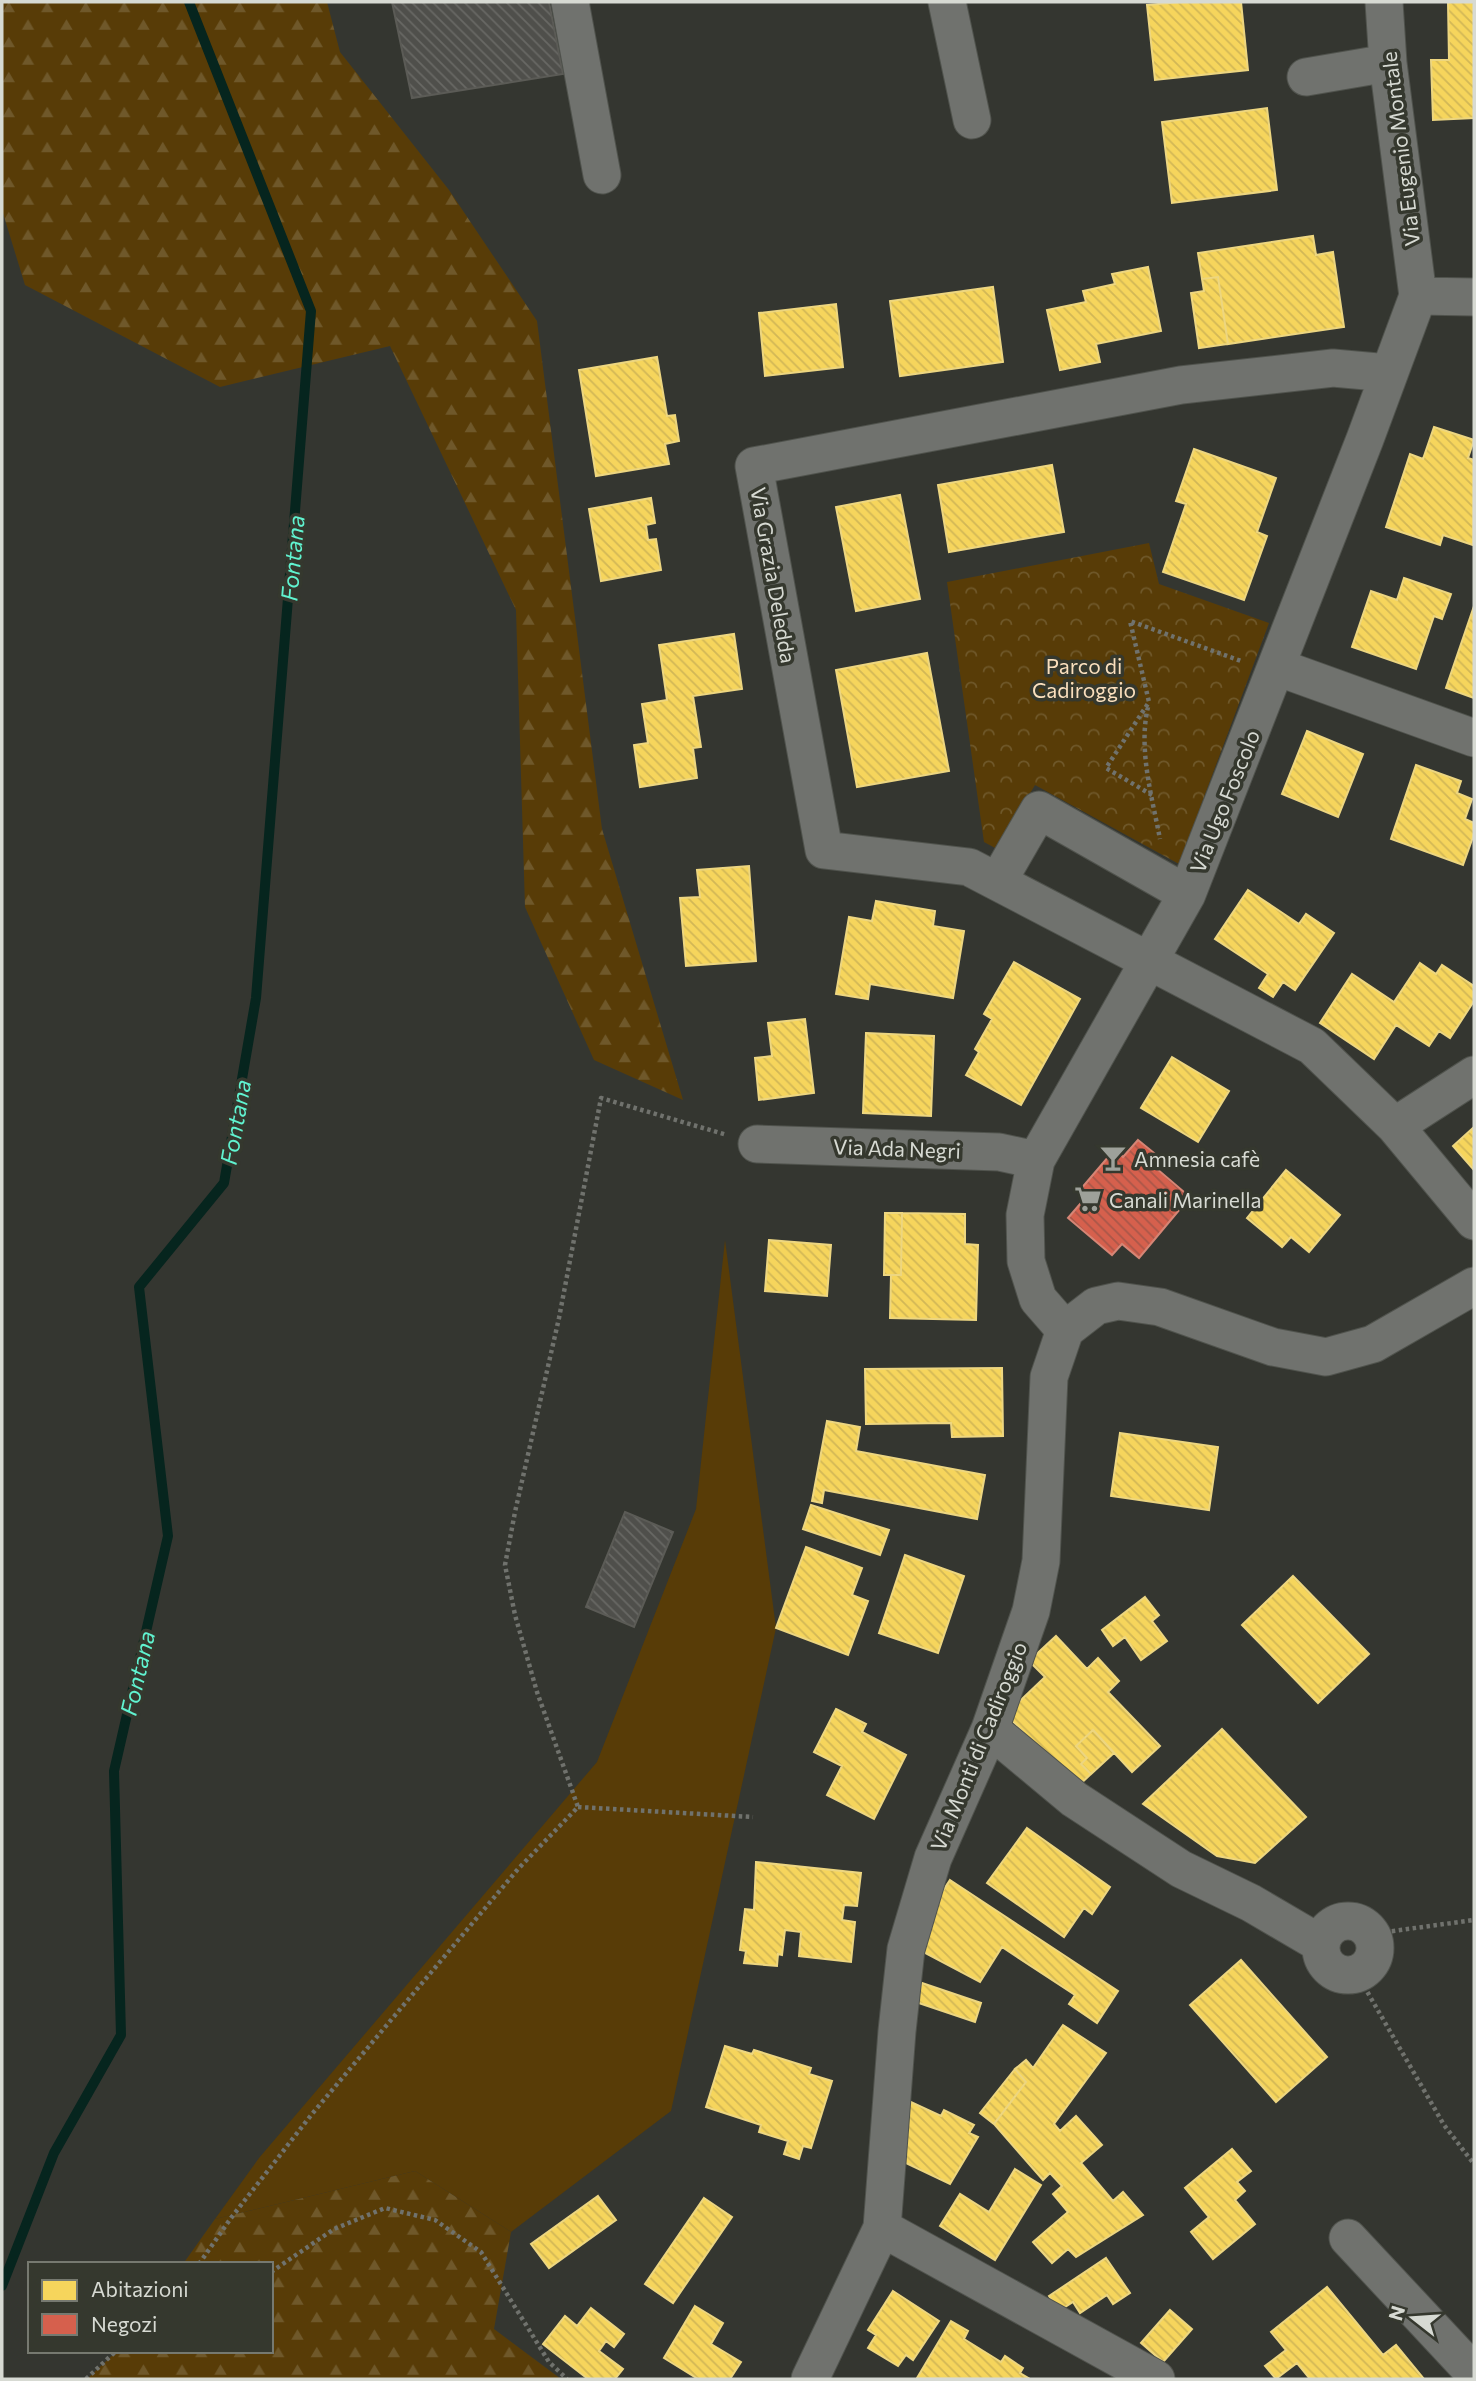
<svg xmlns="http://www.w3.org/2000/svg" width="1476" height="2381" font-family="Commissioner,sans-serif">
  <style>
    .grass { fill: #583c07 }
    .forest { fill: url(#forest-firs) }
    .park { fill: url(#park-crowns) }
    .homes { fill: url(#homes-back-hatch); stroke: #edd680; stroke-width: 2 }
    .shops { fill: url(#shops-back-hatch); stroke: #d68575; stroke-width: 2 }
    .lines { fill: none; stroke-linecap: round; stroke-linejoin: round }
    .stream { stroke: #06251e; stroke-width: 10 }
    .building { fill: url(#building-back-hatch); stroke: #5b5b56; stroke-width: 2 }
    .minor-casing { stroke: #50534d; stroke-width: 39 }
    .path { stroke: #70726d; stroke-width: 4.5; stroke-dasharray: 3.5 3.5; stroke-linecap: butt }
    .minor { stroke: #70726e; stroke-width: 37 }
    .labels { text-anchor: middle; dominant-baseline: central; stroke-width: 7; stroke-linejoin: round; paint-order: stroke }
    .street-label { font-size: 21px; fill: #d7dad3; stroke: #35382e }
    .park-label { font-size: 21px; fill: #fadfbd; stroke: #35382e }
    .poi-label { font-size: 21px; fill: #d7dad3; stroke: #35382e; text-anchor: start }
    .water-label { font-size: 23px; font-style: italic; fill: #60f3d0; stroke: #35382e }
  </style>
  <defs>
    <pattern id="forest-firs" width="22" height="20" patternUnits="userSpaceOnUse" patternTransform="scale(1.75)"><rect width="22" height="20" fill="#583c07"/><path d="M5 1l3.5 6h-7zM16 11l3.5 6h-7z" fill="#6f582a"/></pattern>
    <pattern id="park-crowns" width="20" height="18" patternUnits="userSpaceOnUse" patternTransform="scale(1.75)"><rect width="20" height="18" fill="#583c07"/><path d="M2 6a3 3 0 1 1 6 0M12 15a3 3 0 1 1 6 0" fill="none" stroke="#6f582a"/></pattern>
    <pattern id="homes-back-hatch" width="6" height="6" patternUnits="userSpaceOnUse" patternTransform="scale(1.75)"><rect width="6" height="6" fill="#f6d55c"/><path d="M-1 5l2 2M0 0l6 6M5-1l2 2" fill="none" stroke="#d2b756"/></pattern>
    <pattern id="shops-back-hatch" width="6" height="6" patternUnits="userSpaceOnUse" patternTransform="scale(1.75)"><rect width="6" height="6" fill="#d6604d"/><path d="M-1 5l2 2M0 0l6 6M5-1l2 2" fill="none" stroke="#a95749"/></pattern>
    <pattern id="building-back-hatch" width="6" height="6" patternUnits="userSpaceOnUse" patternTransform="scale(1.75)"><rect width="6" height="6" fill="#4f4f4b"/><path d="M-1 5l2 2M0 0l6 6M5-1l2 2" fill="none" stroke="#686864"/></pattern>
  </defs>
  <rect width="100%" height="100%" fill="#343630"/>
  <path class="grass" d="M725 1240 776 1628 671 2111 511 2232 415 2171 215 2219 259 2158 597 1762 696 1509Z"/>
  <path class="forest" d="M2 2H327L340 52 449 190 537 321 602 829 683 1100 594 1060 525 907 516 610 390 346 220 387 25 285 2 210Z
    M415 2171 511 2232 494 2329 561 2379H87L117 2351H271V2264H183L215 2219Z"/>
  <path class="park" d="M1149 543 1159 584 1269 623 1179 864 1035 785 997 849 984 842 947 582Z"/>
  <path class="homes" d="M1183 2H1241L1248 70 1155 80 1147 5Z
    M1448 2H1474V118L1433 120 1431 60H1449Z
    M1267 108 1277 190 1172 203 1162 122Z
    M1313 236 1316 255 1333 252 1344 327 1228 344 1218 277 1202 279 1198 253Z
    M1148 267 1161 331 1096 344 1100 362 1060 370 1047 310 1086 302 1083 291 1115 284 1112 274Z
    M1218 277 1228 344 1199 348 1191 293 1204 291 1202 279Z
    M993 287 1003 362 900 376 890 301Z
    M836 304 843 367 765 376 759 313Z
    M657 357 667 416 675 415 679 441 665 444 669 464 596 476 579 370Z
    M1434 427 1474 440 1468 458 1474 460 1473 545 1443 535 1440 545 1386 527 1410 454 1423 459Z
    M1194 449 1276 478 1257 532 1267 536 1244 600 1163 572 1186 504 1176 501Z
    M1052 465 1064 532 949 552 938 485Z
    M900 495 920 599 856 611 836 507Z
    M651 498 655 523 646 525 648 540 656 539 661 570 601 581 589 509Z
    M1404 578 1451 594 1442 619 1434 616 1416 669 1352 647 1371 591 1397 600Z
    M1474 606V698L1446 688Z
    M734 634 742 689 693 696 701 747 693 748 697 778 640 787 634 745 648 743 642 704 667 700 659 645Z
    M927 653 949 771 857 787 836 670Z
    M1307 731 1363 754 1338 817 1282 794Z
    M1416 765 1461 781 1457 793 1472 799 1465 819 1474 823V834L1463 865 1391 839Z
    M749 866 756 961 686 966 680 898 700 897 697 870Z
    M1248 890 1299 924 1306 914 1334 933 1295 990 1283 982 1273 997 1259 988 1268 974 1215 939Z
    M876 901 935 911 933 926 964 931 953 998 870 984 868 999 836 994 849 917 872 921Z
    M1014 962 1080 999 1021 1105 966 1075 979 1052 975 1049 992 1019 984 1014Z
    M1420 963 1436 974 1442 965 1474 986V1001L1450 1038 1439 1031 1429 1046 1396 1025 1374 1059 1320 1023 1352 974 1394 1002Z
    M805 1019 814 1093 759 1100 755 1058 772 1056 768 1023Z
    M866 1033 934 1036 931 1116 863 1113Z
    M1172 1057 1229 1091 1198 1142 1141 1108Z
    M1474 1127V1170L1453 1146Z
    M1286 1170 1340 1215 1309 1252 1291 1237 1282 1247 1247 1218Z
    M885 1213H902L901 1275H884Z
    M902 1213 965 1214V1244L978 1245 976 1320 890 1318 891 1275H901Z
    M769 1240 831 1245 827 1296 765 1291Z
    M1002 1368 1003 1436 952 1437 951 1423 866 1424 865 1369Z
    M827 1421 860 1427 856 1451 985 1475 977 1519 824 1490 822 1503 812 1501Z
    M1120 1433 1218 1447 1209 1510 1111 1496Z
    M811 1505 889 1530 880 1555 803 1529Z
    M806 1547 862 1568 852 1595 868 1601 848 1655 776 1628Z
    M905 1555 964 1576 938 1653 879 1633Z
    M1293 1576 1369 1654 1318 1703 1242 1625Z
    M1145 1597 1159 1615 1152 1621 1167 1641 1141 1660 1125 1637 1113 1646 1102 1630Z
    M1056 1636 1087 1669 1098 1658 1119 1681 1108 1692 1160 1746 1132 1772 1093 1730 1076 1746 1087 1758 1081 1764 1091 1774 1076 1788 1006 1714 1045 1677 1029 1661Z
    M836 1709 866 1724 862 1732 906 1755 874 1819 827 1795 842 1766 814 1752Z
    M1222 1729 1306 1817 1255 1863 1217 1856 1143 1804Z
    M1093 1730 1114 1753 1091 1774 1081 1764 1087 1758 1076 1746Z
    M1027 1828 1110 1887 1092 1914 1084 1908 1064 1937 987 1883Z
    M756 1862 861 1873 857 1906 844 1905 842 1920 855 1922 851 1962 799 1956 801 1932 785 1930 782 1955 778 1954 777 1966 744 1963 746 1951 740 1950 745 1909 754 1910Z
    M950 1880 1118 1991 1097 2023 1069 2004 1075 1995 1002 1947 980 1982 914 1947 934 1904Z
    M1241 1960 1327 2057 1276 2102 1190 2005Z
    M922 1983 981 2003 975 2022 916 2002Z
    M1063 2025 1106 2053 1054 2124 1060 2131 1076 2116 1102 2145 1081 2163 1113 2201 1123 2192 1143 2215 1076 2257 1068 2249 1052 2263 1033 2242 1068 2212 1053 2194 1062 2186 1050 2173 1043 2180 994 2124 1026 2082 1015 2069 1026 2060 1033 2068Z
    M725 2046 752 2054 754 2050 811 2068 809 2074 832 2081 811 2148 803 2146 799 2159 784 2154 788 2141 759 2132 761 2125 706 2107Z
    M1015 2069 1026 2082 994 2124 980 2113Z
    M900 2097 941 2116 944 2110 974 2125 969 2133 978 2137 950 2184 893 2157Z
    M1232 2149 1251 2171 1237 2182 1245 2191 1235 2200 1255 2224 1213 2259 1191 2232 1209 2217 1185 2188Z
    M1015 2169 1041 2185 995 2260 940 2226 960 2194 989 2212Z
    M598 2196 616 2220 549 2268 531 2244Z
    M704 2198 732 2217 673 2303 645 2284Z
    M1106 2258 1130 2293 1113 2304 1107 2295 1080 2313 1073 2302 1059 2311 1049 2296Z
    M1327 2287 1383 2355 1396 2345 1424 2379H1310L1297 2363 1276 2379 1265 2366 1286 2350 1271 2332Z
    M893 2291 939 2321 913 2360 906 2355 898 2366 868 2348 876 2335 868 2330Z
    M695 2306 723 2323 711 2344 741 2362 730 2379H698L664 2358Z
    M591 2308 624 2334 614 2347 606 2341 599 2351 623 2369 615 2379H588L543 2344 565 2316 577 2326Z
    M1170 2310 1192 2329 1163 2362 1141 2343Z
    M951 2321 968 2331 964 2339 1001 2362 1005 2356 1023 2368 1020 2373 1030 2379 917 2378Z"/>
  <path class="shops" d="M1138 1140 1164 1161 1157 1169 1190 1197 1139 1258 1122 1244 1112 1255 1068 1218 1087 1196 1080 1190 1115 1149 1123 1157Z"/>
  <g class="lines">
    <path class="stream" d="M2 2286 54 2153 121 2035 114 1771 168 1536 139 1287 224 1183 256 998 311 311 189 2"/>
  </g>
  <path class="building" d="M392 2H549L563 74 412 98Z
    M625 1512 673 1532 634 1627 586 1607Z"/>
  <g class="lines">
    <defs>
      <path id="minor" d="M570 2 602 175
        M947 2 972 120
        M1306 77 1388 63
        M1418 296 1474 297
        M1389 373 1333 368 1181 385 754 466 824 850 969 867 1312 1046 1395 1126 1474 1221
        M1277 667 1474 738
        M998 881 1039 810 1187 894
        M1395 1126 1474 1075
        M757 1144 999 1152 1036 1160
        M1065 1330 1038 1299 1026 1261 1025 1215 1036 1160 1187 894 1365 439 1418 296 1388 63 1384 2
        M990 1729 1074 1799 1181 1869 1251 1903 1321 1944
        M1321 1948a27 27 0 1 1 54 0a27 27 0 1 1-54 0Z
        M882 2228 1156 2379
        M1348 2238 1474 2373
        M810 2379 882 2228 897 2031 906 1949 933 1858 990 1729 1031 1611 1041 1561 1049 1377 1065 1330 1096 1306 1118 1301 1160 1307 1273 1347 1326 1357 1373 1344 1474 1286"/>
    </defs>
    <use href="#minor" class="minor-casing"/>
    <path class="path" d="M1148 707C1138 749 1152 797 1160 839
      M1152 795 1106 768 1149 702 1130 621 1241 661
      M578 1807 753 1817
      M1371 1934 1474 1920
      M1357 1974 1444 2125 1474 2164
      M199 2264 231 2218 312 2114 518 1869 578 1807 537 1692 515 1615 505 1565 515 1512 559 1318 601 1098 727 1135
      M271 2272 334 2229 385 2208 435 2220 481 2252 549 2362 567 2379
      M86 2379 116 2351"/>
    <use href="#minor" class="minor"/>
  </g>
  <defs>
    <symbol id="bar-bare" viewBox="-9 -9 18 18"><path d="M-6-5H6L.8 .8V4.5H3.5V6h-7V4.5H-.8V.8Z" fill="#9ea19a" stroke="#35382e" stroke-width="2.5" paint-order="stroke"/></symbol>
    <symbol id="supermarket-bare" viewBox="-9 -9 18 18"><path d="M-6-5.5h2.5l.6 2H6L4.5 2H-2.5L-4.4-4H-6ZM-1.5 3.2a1.3 1.3 0 1 0 .1 0ZM3 3.2a1.3 1.3 0 1 0 .1 0Z" fill="#9ea19a" stroke="#35382e" stroke-width="2.5" paint-order="stroke"/></symbol>
  </defs>
  <g fill-rule="evenodd">
    <use href="#bar-bare" x="1094" y="1139" width="38" height="38"/>
    <use href="#supermarket-bare" x="1069" y="1180" width="38" height="38"/>
  </g>
  <g class="labels">
    <g class="street-label">
      <text transform="translate(1400 149) rotate(-97)">Via Eugenio Montale</text>
      <text transform="translate(774 575) rotate(80)">Via Grazia Deledda</text>
      <text transform="translate(1224 801) rotate(-68)">Via Ugo Foscolo</text>
      <text transform="translate(897 1148) rotate(2)">Via Ada Negri</text>
      <text transform="translate(978 1746) rotate(-68)">Via Monti di Cadiroggio</text>
    </g>
    <g class="park-label">
      <text x="1084" y="665">Parco di<tspan x="1084" dy="24">Cadiroggio</tspan></text>
    </g>
    <g class="poi-label">
      <text x="1134" y="1158">Amnesia cafè</text>
      <text x="1109" y="1199">Canali Marinella</text>
    </g>
    <g class="water-label">
      <text transform="translate(292 558) rotate(-85)">Fontana</text>
      <text transform="translate(235 1122) rotate(-80)">Fontana</text>
      <text transform="translate(137 1673) rotate(-77)">Fontana</text>
    </g>
  </g>
  <rect width="1476" height="2381" fill="none" stroke="#d7dad3" stroke-width="7"/>
  <rect x="28" y="2262" width="245" height="91" fill="#35382e" stroke="#767970" stroke-width="2"/>
  <rect x="42" y="2280" width="35" height="21" fill="#f6d55c" stroke="#767970" stroke-width="2"/>
  <text x="91" y="2297" font-size="21" fill="#d7dad3">Abitazioni</text>
  <rect x="42" y="2314" width="35" height="21" fill="#d6604d" stroke="#767970" stroke-width="2"/>
  <text x="91" y="2332" font-size="21" fill="#d7dad3">Negozi</text>
  <g transform="translate(1413 2318) rotate(287)" stroke="#35382e" stroke-width="5" paint-order="stroke">
  <path d="M0-5L12 26L0 18L-12 26Z" fill="#d7dad3"/>
  <text y="-10" font-size="19" font-weight="bold" text-anchor="middle" fill="#d7dad3">N</text>
  </g>
</svg>
